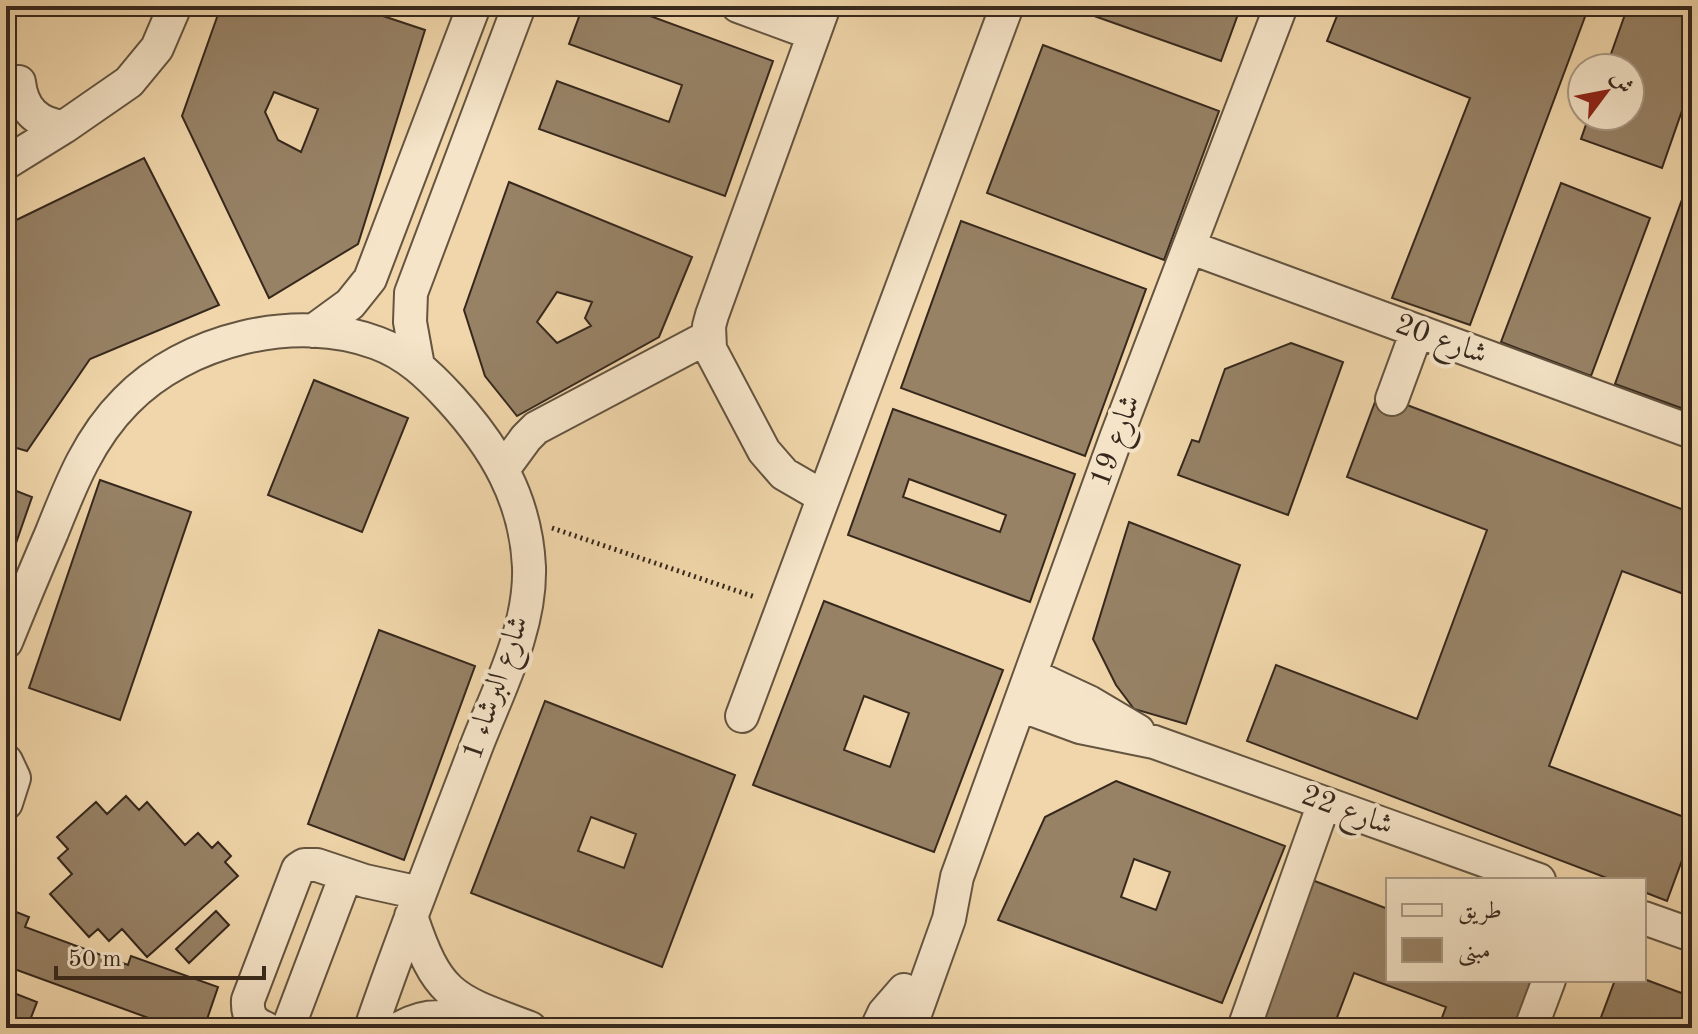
<svg xmlns="http://www.w3.org/2000/svg" width="1698" height="1034" font-family="'Old Standard TT',Amiri,serif">
  <style>
    .building { fill: #978266; stroke: #36281d; stroke-width: 2; fill-rule: evenodd }
    .lines { fill: none; stroke-linecap: round; stroke-linejoin: round }
    .minor-casing { stroke: #645440; stroke-width: 36 }
    .path { stroke: #36281d; stroke-width: 5; stroke-dasharray: 2 4; stroke-linecap: butt }
    .minor { stroke: #f5e4c8; stroke-width: 32 }
    .labels { text-anchor: middle; dominant-baseline: central; stroke-width: 8; stroke-linejoin: round; paint-order: stroke }
    .street-label { font-size: 30px; fill: #36281d; stroke: #f5e4c8 }
  </style>
  <rect width="100%" height="100%" fill="#f0d6aa"/>
  <filter id="stains"><feTurbulence type="fractalNoise" baseFrequency=".0025" numOctaves="4"/><feColorMatrix values="0 0 0 0 .2 0 0 0 0 .09 0 0 0 0 .02 0 0 0 .5 -.17"/></filter>
  <radialGradient id="worn" r=".72"><stop offset=".6" stop-color="#630" stop-opacity="0"/><stop offset="1" stop-color="#630" stop-opacity=".3"/></radialGradient>
  <path class="building" d="M221 6H353L425 30 358 244 269 298 182 116ZM274 92 318 109 301 152 278 140 265 112Z
    M583 6H623L773 61 725 196 539 129 557 81 669 122 682 85 569 44Z
    M1066 6H1241L1221 61Z
    M1341 6H1589L1470 325 1392 298 1470 98 1327 41Z
    M1628 6H1692V82L1662 168 1581 139 1589 116H1630V68H1606Z
    M1043 45 1219 111 1164 260 987 193Z
    M144 158 219 305 90 359 27 451 6 445V225Z
    M1692 172V412L1615 384Z
    M509 182 692 257 659 337 517 416 485 376 464 310ZM557 292 592 302 585 318 591 326 557 343 537 322Z
    M1561 183 1650 218 1591 376 1501 342Z
    M961 221 1146 289 1085 456 901 388Z
    M1291 343 1343 362 1288 515 1178 475 1192 440 1199 442 1225 369Z
    M314 380 408 418 362 532 268 495Z
    M1378 394 1692 513V597L1622 571 1549 766 1692 820V833L1667 901 1644 892V880H1612L1247 741 1276 665 1417 719 1487 530 1347 477Z
    M893 409 1075 474 1030 602 848 535ZM909 479 1006 515 1000 532 903 497Z
    M100 480 191 512 120 720 29 688Z
    M6 487 32 497 6 572Z
    M1129 522 1240 565 1186 724 1134 709 1116 685 1093 639Z
    M824 601 1003 670 934 852 753 785ZM864 696 909 713 890 767 844 750Z
    M379 630 475 666 404 860 308 824Z
    M545 701 735 775 662 967 471 893ZM591 817 636 834 624 868 578 851Z
    M1116 781 1285 846 1222 1003 998 920 1045 817ZM1134 859 1170 872 1156 910 1121 897Z
    M126 796 139 810 147 802 185 845 198 833 212 848 218 842 231 856 225 862 238 876 147 957 122 929 109 941 98 929 89 937 50 894 72 874 58 858 68 849 57 837 96 802 107 814Z
    M1312 880 1388 909V980H1538L1521 1028H1438L1446 1007 1354 973 1333 1028H1255Z
    M6 908 29 917 25 927 128 965 131 956 218 987 204 1028H176L6 966Z
    M216 911 229 925 189 963 176 949Z
    M1644 979 1692 997V1028H1597L1615 980Z
    M6 990 37 1002 27 1028H6Z"/>
  <g class="lines">
    <defs>
      <path id="minor" d="M738 6 814 34
        M19 82C22 109 37 124 64 127
        M6 163 64 127 129 82 157 48 175 6
        M1189 247 1692 432
        M313 331 350 304 370 279 474 6
        M418 366 410 322 411 293 519 6
        M1392 399 1417 331
        M504 468 526 438 536 428 708 337
        M822 496 784 474 764 451 710 349 709 326 712 315 824 6
        M6 642C21 605 36 569 52 532 71 484 89 438 126 401 185 340 296 312 377 343 407 354 429 375 450 398 495 447 526 499 529 567 531 630 497 692 475 750 440 842 403 934 371 1028
        M1031 675 1089 702 1138 731
        M1020 705 1080 727 1154 742 1539 880
        M742 716 1007 6
        M6 761 14 778 6 803
        M411 916C438 997 452 999 530 1028
        M1644 918 1692 935
        M265 1028C252 1023 247 1015 248 1000L298 869 304 865H317L365 881 420 893
        M288 1028 346 875
        M400 1028C428 1012 453 1015 482 1028
        M877 1028 884 1013 904 990
        M910 1028 949 919 957 877 1116 438 1281 6
        M1244 1028 1324 803
        M1531 1028 1549 980"/>
    </defs>
    <use href="#minor" class="minor-casing"/>
    <path class="path" d="M552 528 755 597"/>
    <use href="#minor" class="minor"/>
  </g>
  <g class="labels">
    <g class="street-label">
      <text transform="translate(1441 340) rotate(20)">شارع 20</text>
      <text transform="translate(1116 441) rotate(-70)">شارع 19</text>
      <text transform="translate(496 688) rotate(-71)">شارع البرشاء 1</text>
      <text transform="translate(1347 811) rotate(20)">شارع 22</text>
    </g>
  </g>
  <rect width="1698" height="1034" fill="none" stroke="#f0d6aa" stroke-width="32"/>
  <rect x="8" y="8" width="1682" height="1018" fill="none" stroke="#36281d" stroke-width="4"/>
  <rect x="16" y="16" width="1666" height="1002" fill="none" stroke="#36281d" stroke-width="2"/>
  <rect x="1386" y="878" width="260" height="104" fill="#f5e4c8" stroke="#a99984" stroke-width="2"/>
  <rect x="1402" y="904" width="40" height="12" fill="#f5e4c8" stroke="#a99984" stroke-width="2"/>
  <text x="1458" y="918" font-size="24" fill="#36281d">طريق</text>
  <rect x="1402" y="938" width="40" height="24" fill="#978266" stroke="#a99984" stroke-width="2"/>
  <text x="1458" y="958" font-size="24" fill="#36281d">مبنى</text>
  <g transform="translate(1606 92) rotate(58)"><circle r="38" fill="#f5e4c8" stroke="#a99984" stroke-width="2"/>
  <path d="M0-6L14 30L0 20L-14 30Z" fill="#8f2418"/>
  <text y="-12" font-size="22" font-weight="bold" text-anchor="middle" fill="#36281d">ش</text>
  </g>
  <path d="M56 966v12h208v-12" fill="none" stroke="#36281d" stroke-width="4"/>
  <text x="68" y="966" font-size="24" fill="#36281d" stroke="#f5e4c8" stroke-width="6" paint-order="stroke">50 m</text>
  <rect width="100%" height="100%" filter="url(#stains)"/>
  <rect width="100%" height="100%" fill="url(#worn)"/>
</svg>
